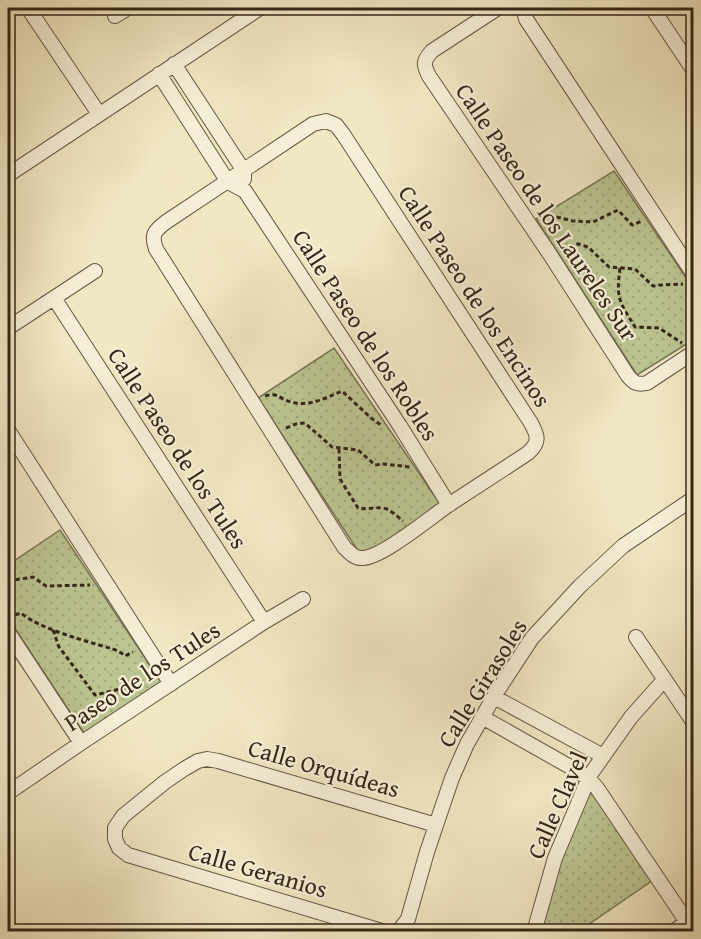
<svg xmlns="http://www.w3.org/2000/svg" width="701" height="939" font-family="'Gentium Book Plus',serif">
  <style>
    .park { fill: url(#park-dots); stroke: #787656; stroke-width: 1.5 }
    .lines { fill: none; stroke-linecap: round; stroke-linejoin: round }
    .minor-casing { stroke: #645643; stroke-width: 16 }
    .path { stroke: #352619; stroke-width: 3; stroke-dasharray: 4.5 3; stroke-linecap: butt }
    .minor { stroke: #f6efd7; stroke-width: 14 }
    .labels { text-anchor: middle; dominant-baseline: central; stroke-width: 4.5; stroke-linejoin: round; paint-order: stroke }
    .street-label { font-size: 24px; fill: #352619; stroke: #f6efd7 }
  </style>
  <defs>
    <pattern id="park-dots" width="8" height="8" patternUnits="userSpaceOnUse" patternTransform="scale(1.5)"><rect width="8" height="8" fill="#bcc592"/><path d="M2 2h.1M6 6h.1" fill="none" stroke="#a2a97d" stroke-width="1.8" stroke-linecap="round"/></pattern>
  </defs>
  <rect width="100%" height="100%" fill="#f1e7c2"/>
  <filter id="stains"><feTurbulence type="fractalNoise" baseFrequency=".00333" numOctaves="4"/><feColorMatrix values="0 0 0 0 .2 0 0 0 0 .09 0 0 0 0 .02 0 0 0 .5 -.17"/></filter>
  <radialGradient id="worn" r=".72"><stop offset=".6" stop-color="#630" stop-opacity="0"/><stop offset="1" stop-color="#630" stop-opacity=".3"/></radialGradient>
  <path class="park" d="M614 171 693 288V340L637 375 536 219Z
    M334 348 440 504 362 557 258 398Z
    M60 530 165 688 87 738 8 618V565Z
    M589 779 656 878 579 931 535 932Z"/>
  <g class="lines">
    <defs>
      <path id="minor" d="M28 8 99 114
        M498 8 432 51C423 61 423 64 429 76L549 253 628 376C634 383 637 385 647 383L694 352
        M523 8 526 19 694 275
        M652 8 694 71
        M115 16 128 8
        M174 64 238 162 244 171V179
        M159 74 228 182 245 191 400 426 449 505
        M326 121 336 125 343 134 531 423C538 436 540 442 528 453 502 470 476 487 450 504 432 516 383 557 363 558 355 559 350 553 344 547L156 249C151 235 154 231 166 222L313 124Z
        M8 175 260 8
        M54 298 264 622
        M8 328 95 271
        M8 430 171 684
        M8 632 81 743
        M636 637 694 723
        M494 697 603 756
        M482 717 574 769 589 779 597 788 687 922
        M8 793 81 743 264 622 303 599
        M385 932 128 855 119 848 115 839V828L123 816 165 782 184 769 198 761 207 759 218 761 436 825
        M398 932 408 919 427 852 452 778 467 744 496 693 532 638 580 586 623 546 694 498
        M534 932 555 858 590 775 631 717 664 680
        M673 932 693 917"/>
    </defs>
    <use href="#minor" class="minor-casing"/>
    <path class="path" d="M543 219 548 215 573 221 593 222 618 210 632 225 642 221
      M562 249 578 244 588 247 609 267 635 269 653 286 661 285 683 284
      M620 268C616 299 619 301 635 327L659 328 682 343
      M265 396C280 392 278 399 291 402 310 407 325 398 342 391L371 418 381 425
      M286 428 296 424 305 423 332 447 358 450 375 465 384 464 410 467
      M339 449 340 479 358 508C367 510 374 507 383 508 390 509 398 517 403 521
      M8 581 33 577 46 586 90 585
      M8 617 21 613C39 628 76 638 99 645 109 648 117 649 125 656L133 652
      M53 630 59 647 95 695 142 684"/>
    <use href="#minor" class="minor"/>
  </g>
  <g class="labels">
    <g class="street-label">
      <text transform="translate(547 212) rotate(56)">Calle Paseo de los Laureles Sur</text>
      <text transform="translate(475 296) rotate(57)">Calle Paseo de los Encinos</text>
      <text transform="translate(366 335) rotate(57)">Calle Paseo de los Robles</text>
      <text transform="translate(178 448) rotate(57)">Calle Paseo de los Tules</text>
      <text transform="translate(142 676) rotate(-33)">Paseo de los Tules</text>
      <text transform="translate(482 683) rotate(-58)">Calle Girasoles</text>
      <text transform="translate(324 768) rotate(16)">Calle Orquídeas</text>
      <text transform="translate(557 805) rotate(-66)">Calle Clavel</text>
      <text transform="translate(258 870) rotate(16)">Calle Geranios</text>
    </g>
  </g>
  <rect width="701" height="939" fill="none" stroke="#f1e7c2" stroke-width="30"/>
  <rect x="9" y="9" width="683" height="921" fill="none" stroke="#352619" stroke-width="3"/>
  <rect x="15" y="15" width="671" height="909" fill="none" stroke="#352619" stroke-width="1.5"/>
  <rect width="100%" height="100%" filter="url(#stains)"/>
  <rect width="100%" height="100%" fill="url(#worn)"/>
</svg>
